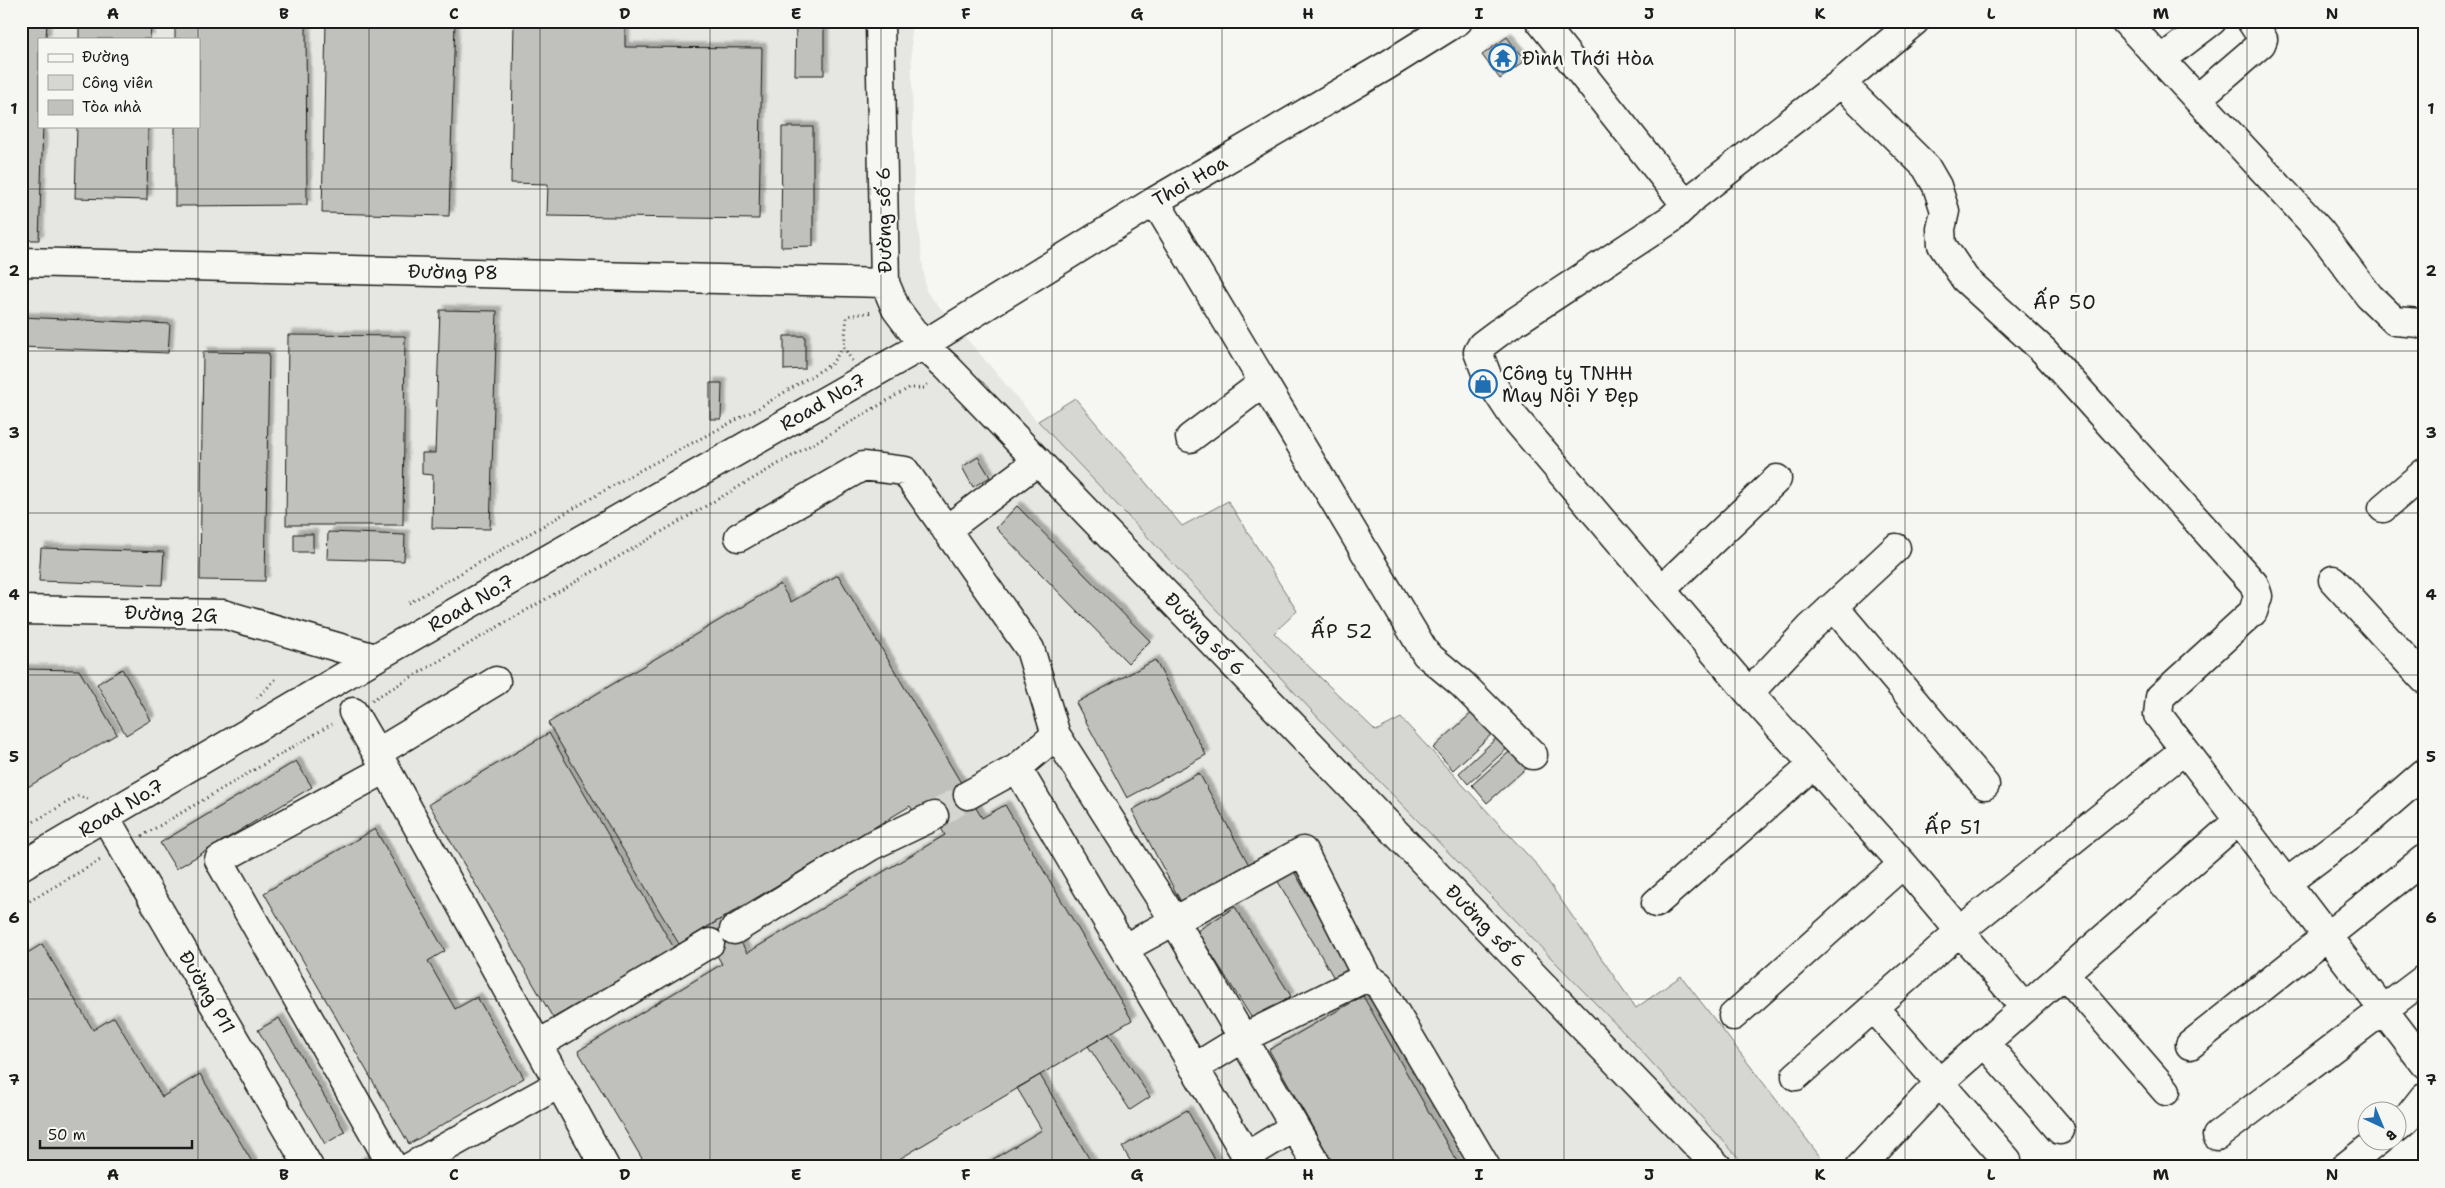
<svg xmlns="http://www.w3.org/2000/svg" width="2445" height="1188" font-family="'Shantell Sans',sans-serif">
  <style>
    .built { fill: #e6e6e2; fill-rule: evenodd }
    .green { fill: #d6d6d2; stroke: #797977 }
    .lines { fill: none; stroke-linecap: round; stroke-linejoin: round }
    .stream { stroke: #727271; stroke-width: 6 }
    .building { fill: #c0c0bd; stroke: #1c1c1c; filter: url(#shadow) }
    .minor-tunnel { stroke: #d5d5d2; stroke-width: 28; stroke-dasharray: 28 14; stroke-linecap: butt }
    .minor-casing { stroke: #1c1c1c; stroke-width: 31 }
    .path { stroke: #1c1c1c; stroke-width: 3; stroke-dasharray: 1 4; stroke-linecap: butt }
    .minor { stroke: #f6f6f2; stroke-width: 28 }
    .grid { fill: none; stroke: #1c1c1c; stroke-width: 1; stroke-opacity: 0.55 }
    .labels { text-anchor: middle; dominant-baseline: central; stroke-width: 4.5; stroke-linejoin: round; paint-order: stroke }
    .poi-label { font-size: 19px; fill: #1c1c1c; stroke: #f6f6f2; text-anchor: start }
    .street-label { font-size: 19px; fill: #1c1c1c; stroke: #f6f6f2 }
    .neighbourhood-label { font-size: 20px; letter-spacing: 1px; fill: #1c1c1c; stroke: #f6f6f2 }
    .neatline { fill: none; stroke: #1c1c1c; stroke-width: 2 }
    .grid-label { font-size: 16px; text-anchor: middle; font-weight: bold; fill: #1c1c1c }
  </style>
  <defs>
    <filter id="shadow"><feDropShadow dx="4.5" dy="-4.5" stdDeviation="1" flood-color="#0004"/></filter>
  </defs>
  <rect width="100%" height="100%" fill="#f6f6f2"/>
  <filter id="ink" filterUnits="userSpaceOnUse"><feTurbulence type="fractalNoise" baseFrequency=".02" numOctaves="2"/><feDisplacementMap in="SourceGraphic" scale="10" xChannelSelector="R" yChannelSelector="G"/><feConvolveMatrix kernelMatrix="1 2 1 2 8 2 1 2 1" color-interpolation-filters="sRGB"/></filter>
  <g filter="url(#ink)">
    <path class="built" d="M21 21H911L914 195 926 291 1037 421 1075 398 1182 526 1228 501 1297 611 1274 633 1376 731 1401 718 1536 864 1636 1008 1681 976 1828 1167H21ZM39 39H199V126H39Z"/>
    <path class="green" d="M1075 398 1182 526 1228 501 1297 611 1274 633 1376 731 1401 718 1536 864 1636 1008 1681 976 1828 1167H1747L1633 1042 1347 748 1038 421Z"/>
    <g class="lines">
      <path class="stream" d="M2418 1167 2424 1157"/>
    </g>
    <path class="building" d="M21 21H47L46 39H39V126H43L39 240H21Z
      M175 21H306L307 205 175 206V126H199V39H175Z
      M326 21H455L449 216 322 213Z
      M514 21H625V47L762 48 759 219 547 216 548 184 511 183Z
      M796 21H824V75H795Z
      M79 25 151 26 150 39H79Z
      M1507 37 1525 61 1500 79 1482 55Z
      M77 126H148L147 200 75 198Z
      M782 127H813V246L781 247Z
      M440 310 497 311 490 529 432 528 433 475 422 474V453H435Z
      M21 317 170 324 168 353 21 347Z
      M288 335 405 336 403 525H286Z
      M784 336H805V369L784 370Z
      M203 352 269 353 265 581 200 580Z
      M710 383H722L721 419H710Z
      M978 457 990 477 973 487 962 467Z
      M1017 506 1150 641 1128 663 996 528Z
      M328 532 405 535 404 561 327 559Z
      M294 534H313V552H294Z
      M41 548 164 552 162 585 39 581Z
      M838 575 964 788 917 817 910 806 679 944 548 723 780 584 791 602Z
      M1155 660 1206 755 1127 798 1076 703Z
      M21 669 79 670 117 734 21 791Z
      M122 669 151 720 126 735 97 684Z
      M1475 710 1496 730 1453 770 1433 748Z
      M549 733 674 948 553 1018 429 804Z
      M1502 733 1512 744 1468 784 1459 773Z
      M1516 746 1532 763 1487 803 1472 785Z
      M296 761 312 787 176 869 160 843Z
      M1199 773 1249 865 1181 902 1132 810Z
      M964 788 982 818 1005 805 1132 1020 886 1167H647L578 1051 722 964 702 930 726 916 747 953 945 835 930 809Z
      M375 829 445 951 428 961 455 1009 477 997 524 1078 409 1144 264 893Z
      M1292 868 1350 968 1334 978 1276 878Z
      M1235 907 1291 996 1253 1020 1197 931Z
      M42 944 93 1030 114 1017 162 1097 200 1074 255 1167H21V957Z
      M1363 996 1460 1167H1335L1269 1050Z
      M279 1018 345 1132 325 1144 258 1030Z
      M1109 1034 1150 1097 1130 1110 1088 1046Z
      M1040 1075 1094 1167H980L1042 1130 1017 1088Z
      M1187 1110 1219 1167H1134L1122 1147Z
      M365 1158 370 1167H351Z"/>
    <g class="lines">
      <path class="minor-tunnel" d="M934 816 968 795"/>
      <defs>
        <path id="minor" d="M880 21 885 283 896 309 923 345 947 367 1718 1167
          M1540 21 1686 205
          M1915 21 1841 83 1695 196 1671 219 1498 333 1482 345 1478 352 1488 378 1513 416 1749 693 1903 864 2024 1007
          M2125 21 2320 231 2369 296 2395 321 2420 323 2424 325
          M2161 60 2212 21
          M1841 83 1926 167 1937 186 1945 211 1941 229 1942 245 1965 279 2044 351 2254 584 2258 596 2253 612 2160 697 2158 715 2424 1063
          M2197 99 2261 44 2263 39 2251 21
          M1155 201 1426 654 1462 684 1533 755
          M21 262 885 283
          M1190 438 1263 383
          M2383 508 2424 473
          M946 530 1038 461
          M739 537 863 466 905 471 1030 649 1056 735 1174 920 1318 1167
          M2333 580 2424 679
          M1661 590 1777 479
          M1834 607 1985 785
          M21 610 223 614 375 658
          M1749 693 1810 628 1896 548
          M353 712 386 769 219 860 393 1167
          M377 753 496 681
          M1017 768 1253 1167
          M386 769 605 1167
          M968 795 1017 768 1056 735
          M105 817 309 1167
          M21 866 375 658 923 345 1155 201 1386 66 1458 21
          M2286 883 2365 824 2424 773
          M1656 903 1814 764
          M734 930 871 846 934 816
          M1125 948 1303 851 1367 977
          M2064 973 2166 1091
          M1874 1008 2007 1160
          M1733 1016 1903 864
          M1984 1042 2060 1130
          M539 1044 710 943
          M2190 1045 2424 859
          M1194 1068 1243 1038 1367 977 1379 985 1486 1167
          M1796 1076 1961 930 2183 751
          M2398 1127 2406 1120 2424 1097
          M2217 1136 2424 979
          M1247 1156 1294 1127
          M410 1167 559 1084
          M1860 1167 1940 1082 2238 821
          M2345 1167 2379 1140"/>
      </defs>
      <use href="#minor" class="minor-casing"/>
      <path class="path" d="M844 347 852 361
        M409 603 633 474 757 409 831 364 844 347 847 316 873 312
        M257 698 276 679
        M372 700 909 388H924L930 382
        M21 829 78 796 88 799
        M142 836 332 724
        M21 906 102 859"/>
      <use href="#minor" class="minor"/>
    </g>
  </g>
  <path class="grid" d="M198 21V39M369 21V1167M540 21V1167M710 21V1167M881 21V1167M1052 21V1167M1222 21V1167M1393 21V1167M1564 21V1167M1735 21V1167M1905 21V1167M2076 21V1167M2247 21V1167M198 126V1167M21 189H2424M21 351H2424M21 513H2424M21 675H2424M21 837H2424M21 999H2424"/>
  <defs>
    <symbol id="temple-ring" viewBox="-11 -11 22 22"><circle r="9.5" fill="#f6f6f2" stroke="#1f6fb2" stroke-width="1.5"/><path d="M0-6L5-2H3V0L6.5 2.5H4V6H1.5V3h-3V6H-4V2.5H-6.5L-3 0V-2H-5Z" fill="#1f6fb2"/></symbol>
    <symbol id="shop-ring" viewBox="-11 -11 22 22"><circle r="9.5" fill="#f6f6f2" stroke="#1f6fb2" stroke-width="1.5"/><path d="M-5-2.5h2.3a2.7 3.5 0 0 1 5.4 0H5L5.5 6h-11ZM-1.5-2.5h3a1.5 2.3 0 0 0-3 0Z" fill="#1f6fb2"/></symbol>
  </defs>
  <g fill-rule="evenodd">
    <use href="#temple-ring" x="1487" y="42" width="32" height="32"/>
    <use href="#shop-ring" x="1467" y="368" width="32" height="32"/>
  </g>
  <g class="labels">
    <g class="poi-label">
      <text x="1522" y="58">Đình Thới Hòa</text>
      <text x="1502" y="373">Công ty TNHH<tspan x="1502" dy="22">May Nội Y Đẹp</tspan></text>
    </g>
    <g class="street-label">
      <text transform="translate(1190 181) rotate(-30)">Thoi Hoa</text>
      <text transform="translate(884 220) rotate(-91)">Đường số 6</text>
      <text transform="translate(453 272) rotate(1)">Đường P8</text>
      <text transform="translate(823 402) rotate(-30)">Road No.7</text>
      <text transform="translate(471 603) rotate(-30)">Road No.7</text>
      <text transform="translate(171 614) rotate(2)">Đường 2G</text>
      <text transform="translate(1205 634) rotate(46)">Đường số 6</text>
      <text transform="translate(121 808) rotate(-31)">Road No.7</text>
      <text transform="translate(1486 926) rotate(46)">Đường số 6</text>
      <text transform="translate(207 992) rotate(60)">Đường P11</text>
    </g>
    <g class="neighbourhood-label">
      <text x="2065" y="302">ẤP 50</text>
      <text x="1342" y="631">ẤP 52</text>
      <text x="1953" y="827">ẤP 51</text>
    </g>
  </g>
  <rect width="2445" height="1188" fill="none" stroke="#f6f6f2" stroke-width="55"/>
  <rect x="38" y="38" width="162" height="90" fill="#f6f6f2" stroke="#9f9f9c"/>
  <rect x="48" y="54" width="25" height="8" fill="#f6f6f2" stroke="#9f9f9c"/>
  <text x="82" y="62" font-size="15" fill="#1c1c1c">Đường</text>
  <rect x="48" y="75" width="25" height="15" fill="#d6d6d2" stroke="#9f9f9c"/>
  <text x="82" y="88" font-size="15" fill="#1c1c1c">Công viên</text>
  <rect x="48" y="100" width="25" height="15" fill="#c0c0bd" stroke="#9f9f9c"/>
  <text x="82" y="112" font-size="15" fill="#1c1c1c">Tòa nhà</text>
  <g transform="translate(2382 1126) rotate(136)"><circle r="24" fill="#f6f6f2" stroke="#9f9f9c"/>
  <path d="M0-4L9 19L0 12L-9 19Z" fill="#1f6fb2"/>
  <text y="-8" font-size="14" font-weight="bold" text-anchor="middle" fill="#1c1c1c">B</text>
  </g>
  <path d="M40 1140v8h152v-8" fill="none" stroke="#1c1c1c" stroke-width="2.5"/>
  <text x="48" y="1140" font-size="15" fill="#1c1c1c" stroke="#f6f6f2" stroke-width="4" paint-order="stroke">50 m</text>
  <rect x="28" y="28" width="2390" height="1132" class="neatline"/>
  <g class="grid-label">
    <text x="113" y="19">A</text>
    <text x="284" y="19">B</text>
    <text x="454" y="19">C</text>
    <text x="625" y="19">D</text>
    <text x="796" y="19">E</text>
    <text x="966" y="19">F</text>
    <text x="1137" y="19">G</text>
    <text x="1308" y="19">H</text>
    <text x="1479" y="19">I</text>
    <text x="1649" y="19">J</text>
    <text x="1820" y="19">K</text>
    <text x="1991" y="19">L</text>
    <text x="2161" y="19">M</text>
    <text x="2332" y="19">N</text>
    <text x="14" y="114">1</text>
    <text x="2431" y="114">1</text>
    <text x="14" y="276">2</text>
    <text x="2431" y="276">2</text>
    <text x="14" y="438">3</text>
    <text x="2431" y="438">3</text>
    <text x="14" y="600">4</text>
    <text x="2431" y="600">4</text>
    <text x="14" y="762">5</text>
    <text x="2431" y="762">5</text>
    <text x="14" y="923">6</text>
    <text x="2431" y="923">6</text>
    <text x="14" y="1085">7</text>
    <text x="2431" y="1085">7</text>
    <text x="113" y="1180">A</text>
    <text x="284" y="1180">B</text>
    <text x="454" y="1180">C</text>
    <text x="625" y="1180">D</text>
    <text x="796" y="1180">E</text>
    <text x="966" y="1180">F</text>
    <text x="1137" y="1180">G</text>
    <text x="1308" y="1180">H</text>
    <text x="1479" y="1180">I</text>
    <text x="1649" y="1180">J</text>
    <text x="1820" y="1180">K</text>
    <text x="1991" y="1180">L</text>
    <text x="2161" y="1180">M</text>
    <text x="2332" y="1180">N</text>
  </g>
</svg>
